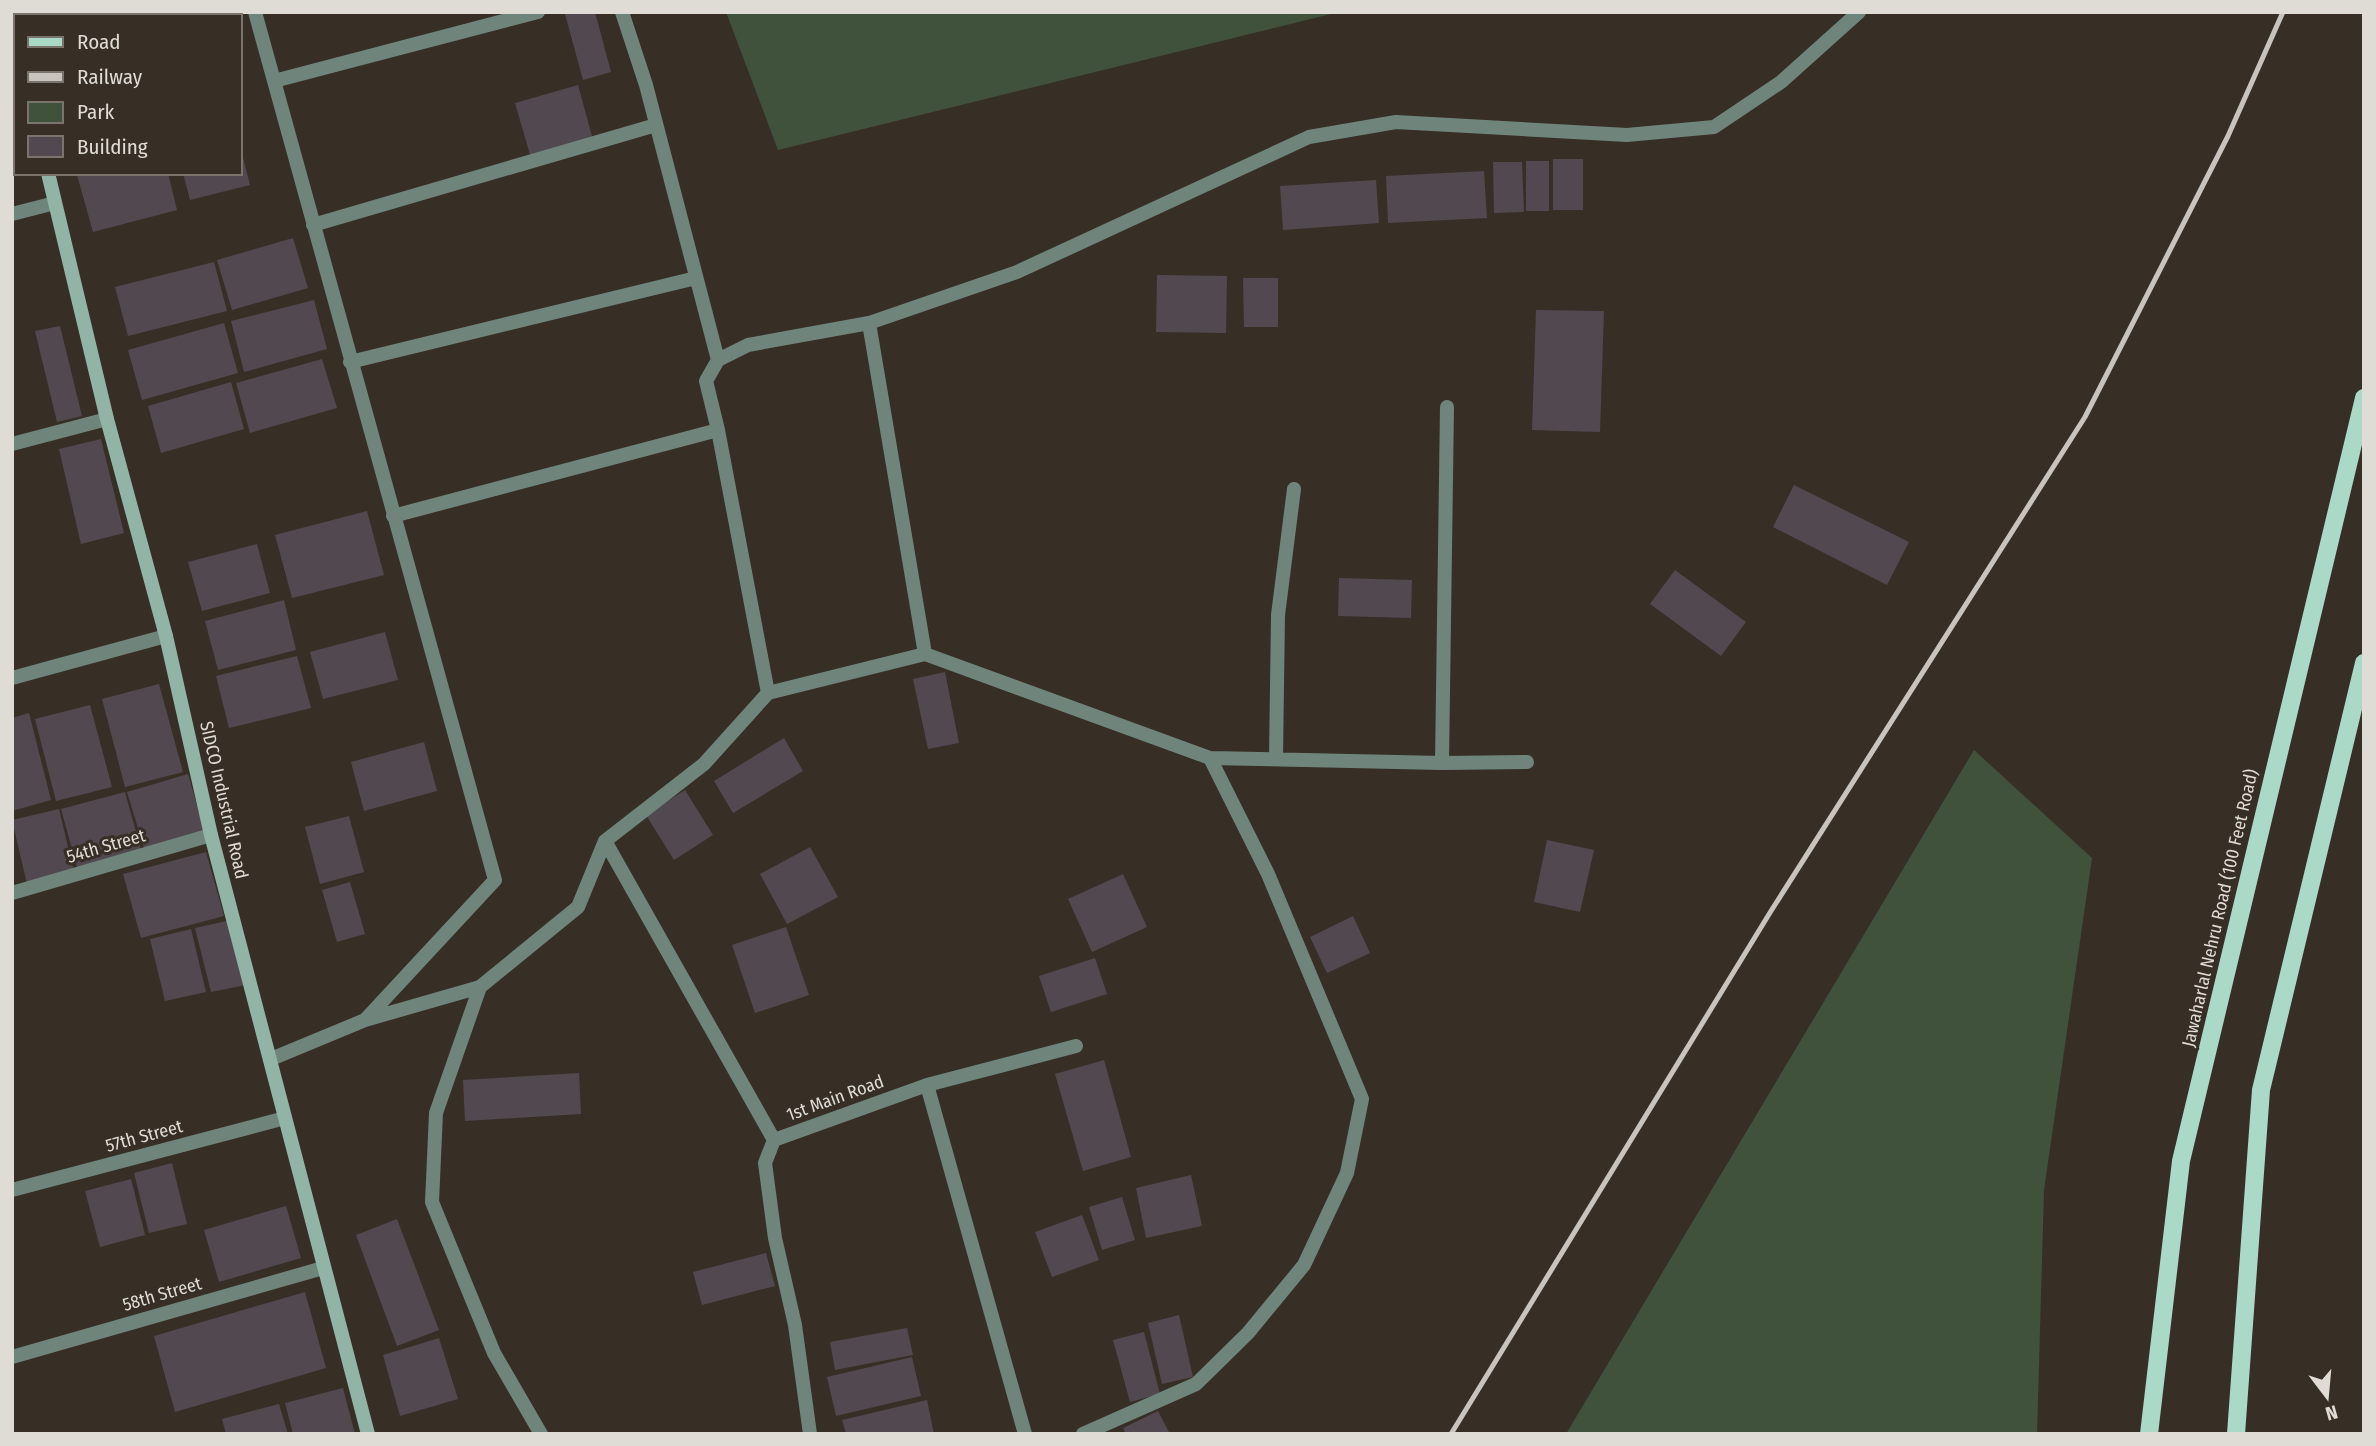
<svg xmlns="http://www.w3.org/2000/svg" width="2376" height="1446" font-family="'Fira Sans Condensed',sans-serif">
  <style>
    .green { fill: #40523b }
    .building { fill: #524850 }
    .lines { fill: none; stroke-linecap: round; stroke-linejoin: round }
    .street { stroke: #6f857c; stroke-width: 14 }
    .secondary { stroke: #91b4a7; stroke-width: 14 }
    .primary { stroke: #abd9c8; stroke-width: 18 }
    .rail { stroke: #c8c4bd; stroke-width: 5 }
    .labels { text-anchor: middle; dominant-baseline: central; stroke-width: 6; stroke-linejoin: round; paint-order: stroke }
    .street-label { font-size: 18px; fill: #dfdbd5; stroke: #372f26 }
  </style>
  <rect width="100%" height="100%" fill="#372f26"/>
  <path class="green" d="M726 12H1339L778 150Z
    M1974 750 2092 858 2044 1190 2037 1434H1566Z"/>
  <path class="building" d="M35 12H126L127 16H36Z
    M155 12H222L223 13 156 16Z
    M595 12 611 72 583 80 565 14Z
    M578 85 593 140 531 158 515 103Z
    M241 150 250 185 190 200 183 173H240Z
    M1553 159H1583V210H1553Z
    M1526 161H1549V211H1526Z
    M1493 162H1522L1524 212 1494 213Z
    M1484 171 1487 218 1388 223 1386 176Z
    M83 173H168L177 210 93 232 77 175Z
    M1376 180 1379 223 1283 230 1280 186Z
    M293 238 308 288 232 310 217 260Z
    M214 262 227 311 128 336 115 287Z
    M1157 275 1227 276 1226 333 1156 332Z
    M1243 278H1278V327H1244Z
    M314 300 327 349 244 372 231 321Z
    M1536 310 1604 311 1600 432 1532 430Z
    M224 323 238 373 142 400 128 350Z
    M60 326 82 416 57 422 35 331Z
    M322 359 337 408 250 433 236 383Z
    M231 382 244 429 161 453 148 406Z
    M101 439 124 533 81 544 59 449Z
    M1794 485 1909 542 1887 585 1773 527Z
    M367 511 384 575 292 598 275 535Z
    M257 544 270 593 202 611 188 562Z
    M1675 570 1746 622 1721 656 1650 604Z
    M1339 578 1412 580 1411 618 1338 616Z
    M284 600 296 650 218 670 205 621Z
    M385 632 398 680 323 699 310 652Z
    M297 656 311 708 229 728 216 676Z
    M945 672 959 743 928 749 913 679Z
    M159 684 183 772 125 787 102 699Z
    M90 705 112 787 56 801 35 719Z
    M29 713 51 800 12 811V718Z
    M784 738 803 771 733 813 714 781Z
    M424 742 437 791 364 811 351 762Z
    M188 774 204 830 144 848 127 792Z
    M685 790 713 835 674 860 646 815Z
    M125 792 141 850 77 867 61 809Z
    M59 809 74 872 27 884 12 820Z
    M349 816 364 872 320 884 305 827Z
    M1547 840 1594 850 1580 912 1534 902Z
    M810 847 838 897 787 924 760 874Z
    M206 852 224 916 141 938 123 874Z
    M1123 874 1147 927 1092 952 1068 899Z
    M350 882 365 934 337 942 322 890Z
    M1353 916 1370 953 1327 973 1310 937Z
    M231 920 246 985 211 992 195 928Z
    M786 927 809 995 755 1013 732 945Z
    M191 929 206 992 165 1001 150 939Z
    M1095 958 1107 994 1051 1012 1039 976Z
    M1104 1060 1131 1157 1083 1171 1055 1074Z
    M579 1073 581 1114 465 1121 463 1080Z
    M172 1163 187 1224 149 1233 134 1173Z
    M1191 1175 1202 1226 1146 1238 1136 1188Z
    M131 1179 145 1235 100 1247 85 1191Z
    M1122 1197 1135 1240 1102 1250 1089 1207Z
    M286 1206 301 1258 219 1282 204 1230Z
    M1082 1215 1099 1260 1052 1277 1035 1232Z
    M397 1219 439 1330 397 1346 356 1235Z
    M766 1253 775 1286 702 1305 693 1272Z
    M305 1292 326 1368 175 1412 154 1336Z
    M1179 1315 1193 1377 1162 1384 1148 1323Z
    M907 1328 913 1355 835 1370 830 1342Z
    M1144 1332 1160 1394 1130 1402 1113 1340Z
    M439 1338 458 1399 400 1416 383 1355Z
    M912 1357 921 1396 836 1416 827 1377Z
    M343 1388 355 1434H293L285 1403Z
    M927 1400 934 1434H846L842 1420Z
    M279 1404 288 1434H226L222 1419Z
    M1158 1411 1170 1434H1126L1123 1428Z"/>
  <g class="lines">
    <path class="street" d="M255 12 495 880 365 1020
      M622 12 646 85 718 360
      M274 81 538 12
      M12 214 55 203
      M313 225 656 125
      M869 323 925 654
      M350 362 696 278
      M12 444 107 419
      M393 516 718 430
      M12 678 166 636
      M768 693 718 430 706 381 718 360 748 345 869 323 1017 272 1309 137 1396 122 1627 135 1714 127 1781 82 1859 12
      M1210 758 1442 763 1527 762
      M1276 758 1278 615 1294 489
      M1442 763 1447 407
      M605 841 774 1140
      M12 893 211 835
      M271 1059 365 1020 480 987
      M927 1085 1025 1434
      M12 1190 285 1118
      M12 1357 323 1268
      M541 1434 494 1353 432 1202 436 1113 480 987 578 907 605 841 704 764 768 693 925 654 1210 758 1268 874 1362 1099 1347 1173 1304 1265 1248 1333 1196 1384 1083 1434
      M810 1434 795 1325 775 1238 765 1163 774 1140 927 1085 1076 1046"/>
    <path class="secondary" d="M12 28 16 42
      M48 173 107 419 166 636 211 835 368 1434"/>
    <path class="primary" d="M2149 1434 2181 1161 2364 398
      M2236 1434 2261 1090 2364 663"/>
    <path class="rail" d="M1451 1434 1771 911 2085 417 2228 136 2283 12"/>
  </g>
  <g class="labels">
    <g class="street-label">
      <text transform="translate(224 800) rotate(77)">SIDCO Industrial Road</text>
      <text transform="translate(106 846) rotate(-16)">54th Street</text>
      <text transform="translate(2220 908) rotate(-77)">Jawaharlal Nehru Road (100 Feet Road)</text>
      <text transform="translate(835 1098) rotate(-20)">1st Main Road</text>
      <text transform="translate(144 1136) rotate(-15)">57th Street</text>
      <text transform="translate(162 1294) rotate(-16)">58th Street</text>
    </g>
  </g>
  <rect width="2376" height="1446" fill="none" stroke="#dfdbd5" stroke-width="28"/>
  <rect x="14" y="14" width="228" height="161" fill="#372f26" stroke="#7a746c" stroke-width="2"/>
  <rect x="28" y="37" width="35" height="10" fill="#abd9c8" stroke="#7a746c" stroke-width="2"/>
  <text x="77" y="49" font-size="21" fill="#dfdbd5">Road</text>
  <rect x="28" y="72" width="35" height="10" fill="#c8c4bd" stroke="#7a746c" stroke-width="2"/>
  <text x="77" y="84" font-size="21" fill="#dfdbd5">Railway</text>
  <rect x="28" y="102" width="35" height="21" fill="#40523b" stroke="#7a746c" stroke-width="2"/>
  <text x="77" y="119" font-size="21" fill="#dfdbd5">Park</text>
  <rect x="28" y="136" width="35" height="21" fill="#524850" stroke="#7a746c" stroke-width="2"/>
  <text x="77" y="154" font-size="21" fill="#dfdbd5">Building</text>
  <g transform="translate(2327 1397) rotate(164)" stroke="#372f26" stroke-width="5" paint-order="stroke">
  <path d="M0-5L12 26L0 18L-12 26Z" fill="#dfdbd5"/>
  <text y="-10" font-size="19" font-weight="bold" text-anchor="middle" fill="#dfdbd5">N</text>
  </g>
</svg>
